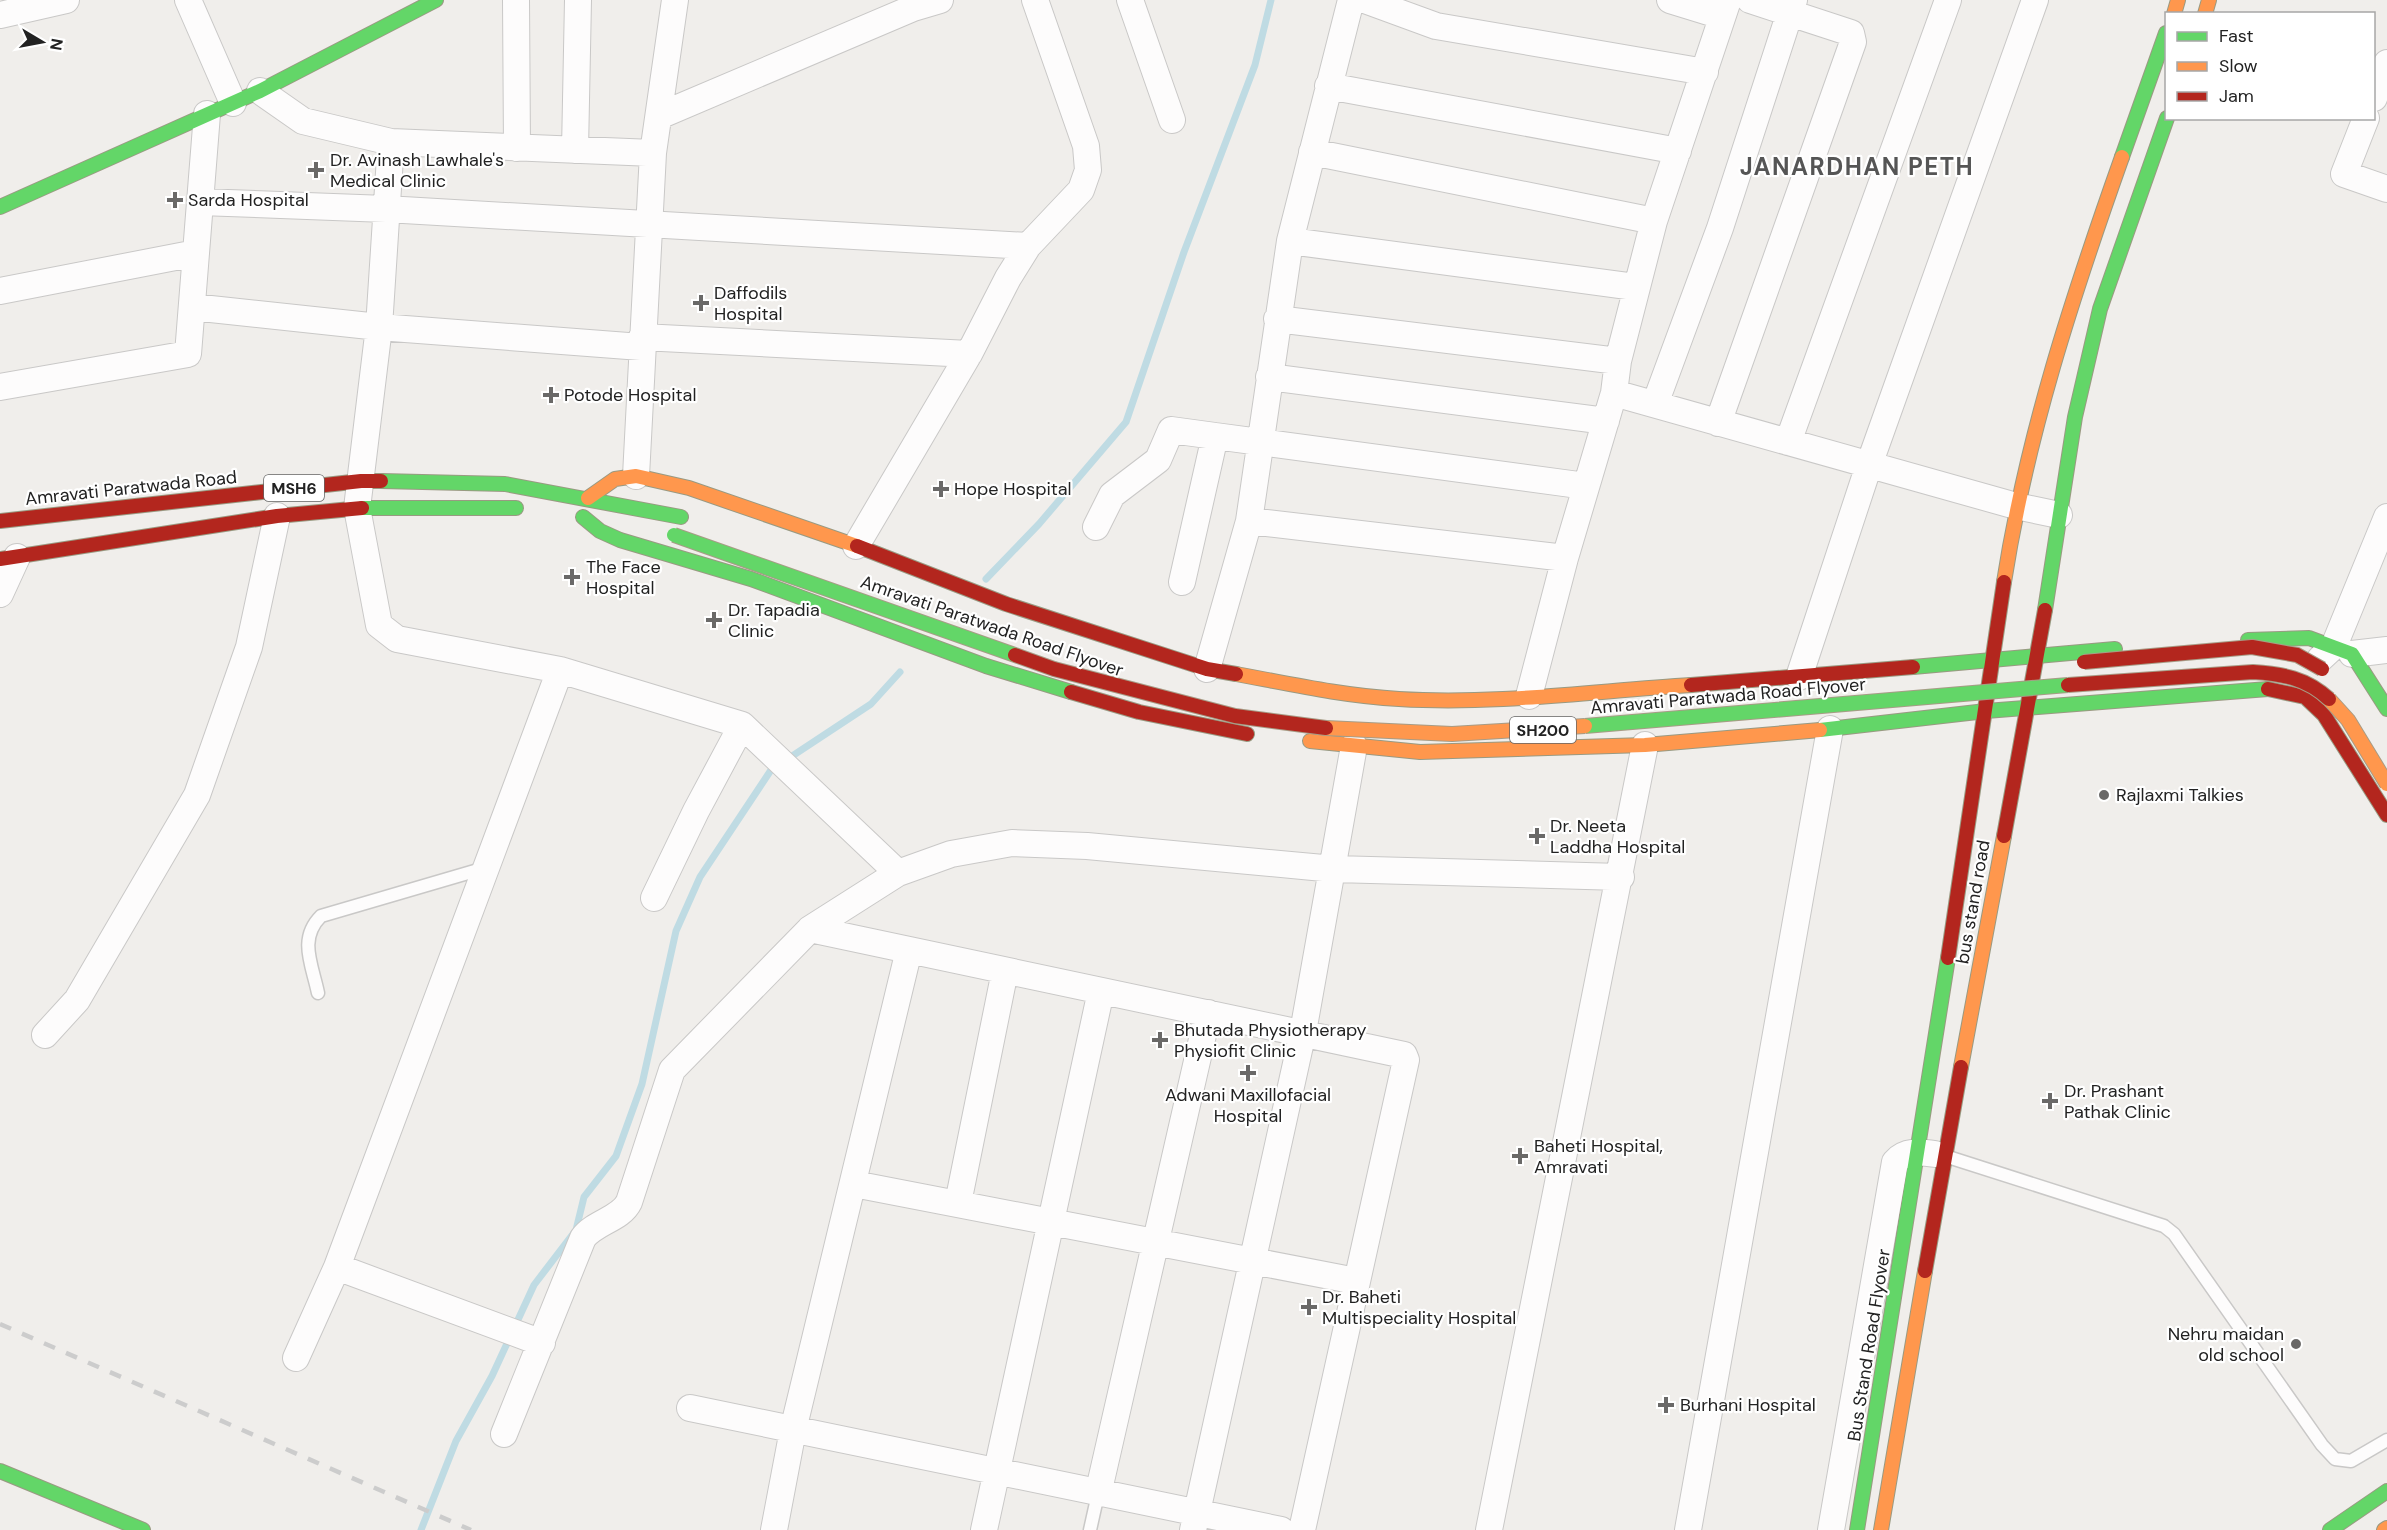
<svg xmlns="http://www.w3.org/2000/svg" width="2387" height="1530" font-family="'DM Sans',sans-serif">
  <style>
    .lines { fill: none; stroke-linecap: round; stroke-linejoin: round }
    .stream { stroke: #bfdbe3; stroke-width: 7 }
    .lane-casing { stroke: #c9c8c7; stroke-width: 15 }
    .street-casing { stroke: #c9c8c7; stroke-width: 28 }
    .fast-casing { stroke: #999a82; stroke-width: 16 }
    .slow-casing { stroke: #999a82; stroke-width: 16 }
    .jam-casing { stroke: #999a82; stroke-width: 16 }
    .lane { stroke: #fdfcfc; stroke-width: 12 }
    .street { stroke: #fdfcfc; stroke-width: 26 }
    .fast { stroke: #63d668; stroke-width: 14 }
    .slow { stroke: #ff974d; stroke-width: 14 }
    .jam { stroke: #b3261e; stroke-width: 14 }
    .rail { stroke: #ccc; stroke-width: 4.5; stroke-dasharray: 12 12; stroke-linecap: butt }
    .fast-bridge-casing { stroke: #a79c86; stroke-width: 16; stroke-linecap: butt }
    .slow-bridge-casing { stroke: #a79c86; stroke-width: 16; stroke-linecap: butt }
    .jam-bridge-casing { stroke: #a79c86; stroke-width: 16; stroke-linecap: butt }
    .fast-bridge { stroke: #63d668; stroke-width: 14 }
    .slow-bridge { stroke: #ff974d; stroke-width: 14 }
    .jam-bridge { stroke: #b3261e; stroke-width: 14 }
    .poi-dot { fill: #6a6968; stroke: #fff; stroke-width: 2 }
    .labels { text-anchor: middle; dominant-baseline: central; stroke-width: 4.5; stroke-linejoin: round; paint-order: stroke }
    .shield { fill: #fff; stroke: #646464; stroke-width: 1.5 }
    .shield-label { font-size: 16px; font-weight: bold; fill: #222 }
    .poi-label { font-size: 18px; fill: #222; stroke: #fff; text-anchor: start }
    .street-label { font-size: 18px; fill: #222; stroke: #fff }
    .district-label { font-size: 24px; font-weight: bold; letter-spacing: 1.5px; fill: #555; stroke: #fff }
  </style>
  <rect width="100%" height="100%" fill="#f0eeeb"/>
  <g class="lines">
    <path class="stream" d="M986 579 1039 524 1126 422 1184 252 1255 65 1271 0
      M421 1530 456 1441 492 1376 534 1285 576 1230 584 1197 616 1156 642 1084 676 931 700 877 771 770 871 704 900 672"/>
    <defs>
      <path id="lane" d="M318 993C312 964 298 939 321 916L485 868
        M1945 1156 2164 1226 2174 1234 2322 1445 2335 1459 2351 1461 2387 1440
        M1090 1530 1098 1494"/>
      <path id="street" d="M188 0 233 103
        M516 0 517 148
        M1130 0 1172 120
        M1365 0 1436 26 1705 72
        M1670 0 1722 16
        M0 15 66 0
        M1328 86 1678 151
        M260 91 303 121 391 142 653 153
        M2374 98 2387 63
        M659 116 913 8 940 0
        M2366 118 2344 174 2387 189
        M391 142 379 327 357 508 379 625 397 639 560 670 742 725 898 873
        M575 150 578 0
        M1312 152 1654 221
        M200 202 386 209 1028 246
        M1290 241 1635 287
        M0 291 196 253
        M192 307 379 327 641 347
        M1277 319 1618 361
        M642 337 969 354
        M1269 377 1606 421
        M0 387 188 354 207 114
        M1614 393 2016 506 2059 515
        M1655 404 1720 228 1794 0
        M1718 423 1853 42 1851 33 1750 0
        M1788 442 1948 0
        M636 476 653 153 675 0
        M1249 521 1565 558
        M1096 527 1112 495 1158 460 1171 430 1215 436
        M856 546 969 354 1008 278 1028 246 1081 190 1088 170 1086 146 1035 0
        M1182 582 1215 436 1586 486
        M0 594 17 557
        M2352 654 2387 650
        M2320 659 2334 646 2387 517
        M1207 669 1249 521 1290 241 1351 0
        M1799 677 1869 465 2035 0
        M1529 696 1565 558 1614 393 1618 361 1654 221 1728 0
        M654 898 696 811 742 725
        M810 929 1404 1055 1406 1060 1302 1530
        M45 1035 77 1000 197 795 249 647 277 516
        M854 1184 1356 1281
        M958 1203 1005 971
        M337 1267 542 1343
        M296 1358 337 1267 560 670
        M690 1408 1281 1530
        M504 1434 583 1238C595 1222 621 1219 629 1202L672 1070 810 929 898 873 951 854 1012 843 1087 846 1334 869 1621 877
        M1098 1494 1208 1013
        M774 1530 793 1430 909 950
        M984 1530 1101 991
        M1193 1530 1303 1032 1354 746
        M1489 1530 1645 745
        M1688 1530 1830 729
        M1831 1530 1895 1162C1905 1150 1921 1152 1935 1154"/>
      <path id="fast" d="M2122 157 2166 33
        M0 207 260 91 436 0
        M381 481 505 484 681 517
        M362 508H516
        M583 517 600 531 620 540 751 579 986 666 1071 692
        M2045 610 2075 417 2100 309 2167 118
        M2248 640 2309 638 2352 654 2387 709
        M1913 667 2115 649
        M1820 730 1986 711 2268 689
        M0 1471 143 1530
        M1857 1530 1948 958
        M2330 1530 2387 1491"/>
      <path id="slow" d="M2174 14 2178 0
        M2205 14 2209 0
        M588 498 615 479 636 476 689 488 857 546
        M2004 582C2027 435 2072 298 2122 157
        M1236 674C1290 684 1344 696 1399 699 1495 705 1594 691 1691 685
        M1310 741 1420 752 1645 745 1820 730
        M1961 1067 2004 836
        M1881 1530 1925 1271
        M2384 1530 2387 1528"/>
      <path id="jam" d="M0 521 361 481H381
        M857 546 1006 604 1207 669 1236 674
        M0 559 277 516 362 508
        M1691 685 1913 667
        M2268 689 2305 697 2324 715 2387 815
        M1071 692 1139 712 1247 734
        M2004 836 2045 610
        M1948 958 2004 582
        M1925 1271 1961 1067"/>
    </defs>
    <use href="#lane" class="lane-casing"/>
    <use href="#street" class="street-casing"/>
    <use href="#fast" class="fast-casing"/>
    <use href="#slow" class="slow-casing"/>
    <use href="#jam" class="jam-casing"/>
    <use href="#lane" class="lane"/>
    <use href="#street" class="street"/>
    <use href="#fast" class="fast"/>
    <use href="#slow" class="slow"/>
    <use href="#jam" class="jam"/>
    <path class="rail" d="M0 1324 471 1530"/>
    <defs>
      <path id="fast-bridge" d="M674 535 1015 655
        M1585 726 2068 685"/>
      <path id="slow-bridge" d="M2329 699 2348 720 2387 784
        M1326 728 1452 734 1585 726"/>
      <path id="jam-bridge" d="M1015 655 1054 669 1235 716 1326 728
        M2084 662 2252 647 2297 655 2322 669
        M2068 685 2253 672C2283 674 2306 678 2329 699"/>
    </defs>
    <use href="#fast-bridge" class="fast-bridge-casing"/>
    <use href="#slow-bridge" class="slow-bridge-casing"/>
    <use href="#jam-bridge" class="jam-bridge-casing"/>
    <use href="#fast-bridge" class="fast-bridge"/>
    <use href="#slow-bridge" class="slow-bridge"/>
    <use href="#jam-bridge" class="jam-bridge"/>
  </g>
  <g class="poi-dot">
    <path d="M313 161h6v6h6v6h-6v6h-6v-6h-6v-6h6z"/>
    <path d="M172 191h6v6h6v6h-6v6h-6v-6h-6v-6h6z"/>
    <path d="M698 294h6v6h6v6h-6v6h-6v-6h-6v-6h6z"/>
    <path d="M548 386h6v6h6v6h-6v6h-6v-6h-6v-6h6z"/>
    <path d="M938 480h6v6h6v6h-6v6h-6v-6h-6v-6h6z"/>
    <path d="M569 568h6v6h6v6h-6v6h-6v-6h-6v-6h6z"/>
    <path d="M711 611h6v6h6v6h-6v6h-6v-6h-6v-6h6z"/>
    <circle cx="2104" cy="795" r="6"/>
    <path d="M1534 827h6v6h6v6h-6v6h-6v-6h-6v-6h6z"/>
    <path d="M1157 1031h6v6h6v6h-6v6h-6v-6h-6v-6h6z"/>
    <path d="M1245 1064h6v6h6v6h-6v6h-6v-6h-6v-6h6z"/>
    <path d="M2047 1092h6v6h6v6h-6v6h-6v-6h-6v-6h6z"/>
    <path d="M1517 1147h6v6h6v6h-6v6h-6v-6h-6v-6h6z"/>
    <path d="M1306 1298h6v6h6v6h-6v6h-6v-6h-6v-6h6z"/>
    <circle cx="2296" cy="1344" r="6"/>
    <path d="M1663 1396h6v6h6v6h-6v6h-6v-6h-6v-6h6z"/>
  </g>
  <g class="labels">
    <g class="shield">
      <rect x="264" y="475" width="60" height="26" rx="4.5"/>
      <rect x="1510" y="717" width="66" height="26" rx="4.5"/>
    </g>
    <g class="shield-label">
      <text x="294" y="488">MSH6</text>
      <text x="1543" y="730">SH200</text>
    </g>
    <g class="poi-label">
      <text x="330" y="160">Dr. Avinash Lawhale's<tspan x="330" dy="21">Medical Clinic</tspan></text>
      <text x="188" y="200">Sarda Hospital</text>
      <text x="714" y="293">Daffodils<tspan x="714" dy="21">Hospital</tspan></text>
      <text x="564" y="395">Potode Hospital</text>
      <text x="954" y="489">Hope Hospital</text>
      <text x="586" y="567">The Face<tspan x="586" dy="21">Hospital</tspan></text>
      <text x="728" y="610">Dr. Tapadia<tspan x="728" dy="21">Clinic</tspan></text>
      <text x="2116" y="795">Rajlaxmi Talkies</text>
      <text x="1550" y="826">Dr. Neeta<tspan x="1550" dy="21">Laddha Hospital</tspan></text>
      <text x="1174" y="1030">Bhutada Physiotherapy<tspan x="1174" dy="21">Physiofit Clinic</tspan></text>
      <text x="2064" y="1091">Dr. Prashant<tspan x="2064" dy="21">Pathak Clinic</tspan></text>
      <text x="1248" y="1095" text-anchor="middle">Adwani Maxillofacial<tspan x="1248" dy="21">Hospital</tspan></text>
      <text x="1534" y="1146">Baheti Hospital,<tspan x="1534" dy="21">Amravati</tspan></text>
      <text x="1322" y="1297">Dr. Baheti<tspan x="1322" dy="21">Multispeciality Hospital</tspan></text>
      <text x="2284" y="1334" text-anchor="end">Nehru maidan<tspan x="2284" dy="21">old school</tspan></text>
      <text x="1680" y="1405">Burhani Hospital</text>
    </g>
    <g class="street-label">
      <text transform="translate(131 488) rotate(-6)">Amravati Paratwada Road</text>
      <text transform="translate(992 626) rotate(19)">Amravati Paratwada Road Flyover</text>
      <text transform="translate(1728 696) rotate(-5)">Amravati Paratwada Road Flyover</text>
      <text transform="translate(1973 902) rotate(-80)">bus stand road</text>
      <text transform="translate(1869 1345) rotate(-81)">Bus Stand Road Flyover</text>
    </g>
    <g class="district-label">
      <text x="1857" y="166">JANARDHAN PETH</text>
    </g>
  </g>
  <rect x="2165" y="12" width="210" height="108" fill="#ffffff" stroke="#a7a7a7" stroke-width="1.5"/>
  <rect x="2177" y="32" width="30" height="9" fill="#63d668" stroke="#a7a7a7" stroke-width="1.5"/>
  <text x="2219" y="42" font-size="18" fill="#222222">Fast</text>
  <rect x="2177" y="62" width="30" height="9" fill="#ff974d" stroke="#a7a7a7" stroke-width="1.5"/>
  <text x="2219" y="72" font-size="18" fill="#222222">Slow</text>
  <rect x="2177" y="92" width="30" height="9" fill="#b3261e" stroke="#a7a7a7" stroke-width="1.5"/>
  <text x="2219" y="102" font-size="18" fill="#222222">Jam</text>
  <g transform="translate(42 42) rotate(100)" stroke="#ffffff" stroke-width="4.5" paint-order="stroke">
  <path d="M0-4.5L10 22L0 15L-10 22Z" fill="#222222"/>
  <text y="-9" font-size="16" font-weight="bold" text-anchor="middle" fill="#222222">N</text>
  </g>
</svg>
